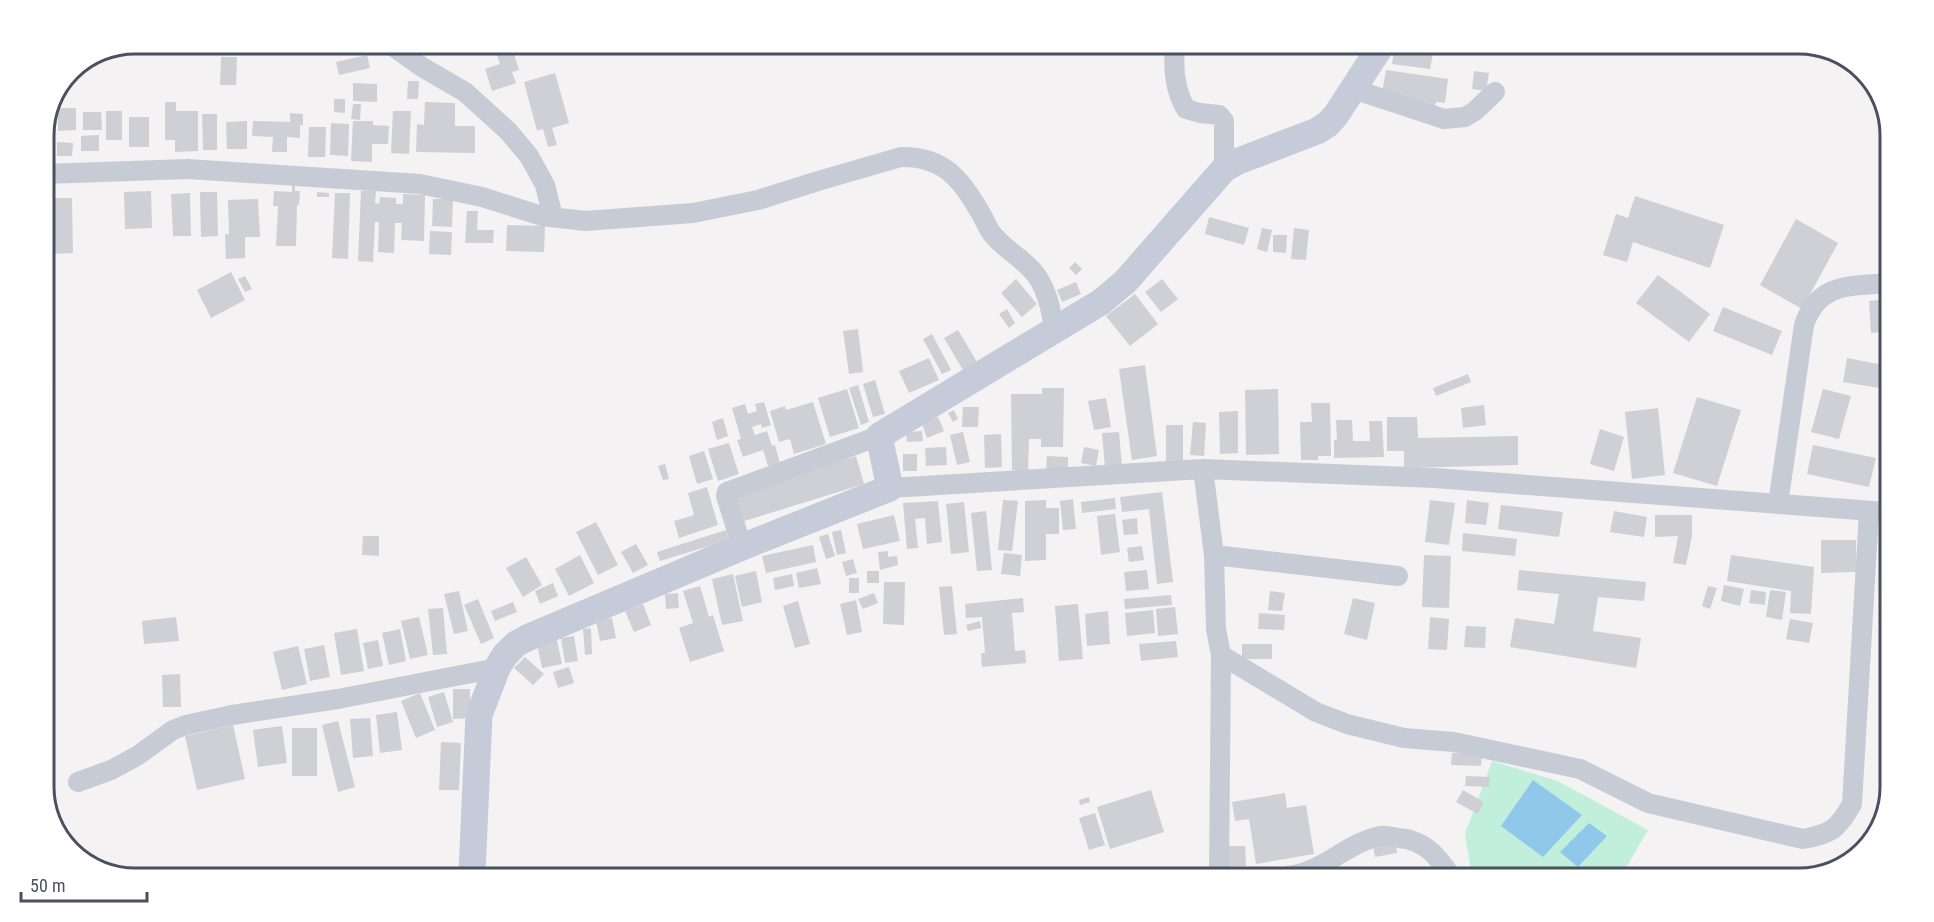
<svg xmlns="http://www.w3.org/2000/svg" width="1934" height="922" font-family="'Roboto Condensed',sans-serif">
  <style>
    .green { fill: #c2efdc }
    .water { fill: #90c8eb }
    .building { fill: #ced0d6 }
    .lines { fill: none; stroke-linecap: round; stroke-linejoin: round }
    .street { stroke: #c6cbd5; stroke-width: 20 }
    .secondary { stroke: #c5cbd9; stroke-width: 27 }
    .rim { fill: none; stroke: #49515f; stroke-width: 3 }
  </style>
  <rect width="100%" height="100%" fill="#f4f2f2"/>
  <path class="green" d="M1492 761 1558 781 1648 830 1620 878 1472 877 1465 834Z"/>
  <path class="water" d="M1533 780 1582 815 1543 857 1501 826Z
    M1589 823 1607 836 1578 867 1560 852Z"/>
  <path class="building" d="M314 44H343V49L315 51Z
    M508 45H511L519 70 512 72 516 83 492 91 485 69 500 64 495 49Z
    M1394 49 1433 53 1430 69 1392 64Z
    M367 55 370 68 339 75 336 62Z
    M221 57H237L236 85H220Z
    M1386 70 1448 79 1445 103 1436 102 1435 107 1382 93Z
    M1474 71 1489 73 1486 91 1472 89Z
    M555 73 569 123 552 128 557 145 548 147 543 129 537 131 524 82Z
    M408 81H419L418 99H407Z
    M353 83 377 84V102L353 101Z
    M334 99H345V113L334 112Z
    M165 102H176V111H198V151L175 152V140H165Z
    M425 102 455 103V126H475V153L416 152 417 124 424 125Z
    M353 104H361L360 120 351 119Z
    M53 108H56L55 140 44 139V130Z
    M58 108H76V130L58 131Z
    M106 111H122V140H106Z
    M393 111H411L409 154 391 153Z
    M83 112H101L102 130H83Z
    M290 113 303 114V125H300V138L287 137V152H272L273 137 252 136 253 121 290 122Z
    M202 114H217V150H203Z
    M129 117H149V147H129Z
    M247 121V149H227L226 122Z
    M353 121H373V125L389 126 388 144H372V162L351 161Z
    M331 123 349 124 348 156 330 155Z
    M309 127H326L325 157H308Z
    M99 135V151H81V136Z
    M57 142 73 143 72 156H57Z
    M292 185H295V191H300L299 205H297L296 246H276L278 206H273L274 191 292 192Z
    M151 191 152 228 125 229 124 192Z
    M361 191H376L375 203 379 204 380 197 396 198V204H403V194L425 195 424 241 401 240 402 223H395L394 253 378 252 379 222H375L373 262 358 261Z
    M200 192H217L218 236 201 237Z
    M317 192 329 193V197H317Z
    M190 193 191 236H173L171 194Z
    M335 193H350L348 259 332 258Z
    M1635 196 1724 225 1710 268 1633 242 1627 262 1603 255 1616 214 1628 218Z
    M44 197H49V231L53 230 52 198H72L73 253 47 254V241H44Z
    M258 199 260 237H245V258L226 259 225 234H229L228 200Z
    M433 199H453L452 227 432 226Z
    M467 211H478L477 230H494L493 243H465Z
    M1209 217 1249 228 1244 245 1205 234Z
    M1796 219 1838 243 1802 309 1760 285Z
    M507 225 545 226 544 252 506 251Z
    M1262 228 1272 230 1267 252 1257 249Z
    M1294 228 1309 230 1306 260 1291 259Z
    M430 231 452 232 451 255 429 254Z
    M1273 235H1287L1286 253 1273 252Z
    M1075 262 1082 269 1076 275 1069 268Z
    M231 272 245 300 211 318 197 290Z
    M1658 275 1710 314 1689 342 1636 303Z
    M245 276 252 289 245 292 238 279Z
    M1016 279 1037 304 1022 317 1001 293Z
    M1162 279 1178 299 1161 312 1145 292Z
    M1076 282 1081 294 1062 302 1057 290Z
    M1135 294 1158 324 1130 346 1106 316Z
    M1889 299 1888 331 1871 333 1869 301Z
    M1723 307 1782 331 1772 355 1713 331Z
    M1007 309 1015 323 1009 328 999 314Z
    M858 329 863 372 849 374 843 331Z
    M958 330 977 362 963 370 944 338Z
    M932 334 951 370 942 374 923 339Z
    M929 358 939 380 909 393 899 371Z
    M1847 358 1883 365 1879 388 1843 382Z
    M1145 365 1157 456 1132 460 1119 369Z
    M1468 374 1471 382 1436 396 1433 388Z
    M875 380 885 414 873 417 863 384Z
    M858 385 869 422 861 425 849 388Z
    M1042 388H1064L1063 447H1041V439H1029L1028 470H1012L1011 394H1042Z
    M847 389 859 428 830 437 818 398Z
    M1278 389 1279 454 1246 455 1245 390Z
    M1823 389 1851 396 1839 439 1811 432Z
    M1697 397 1741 410 1717 486 1673 473Z
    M1106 398 1111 427 1094 430 1088 401Z
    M764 402 771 425 762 428 761 424 752 427 755 435 767 431 772 446 775 445 780 463 768 466 763 450 743 457 737 440 741 439 732 408 745 404 748 414 757 411 755 404Z
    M813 402 826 444 794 454 790 439 779 442 770 411 785 406 786 410Z
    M1311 403H1330L1331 456H1318V460H1301L1300 422H1312Z
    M1484 405 1486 425 1463 428 1461 408Z
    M963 407H979L978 427H962Z
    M1658 408 1665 475 1632 479 1625 412Z
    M954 410 958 419 953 422 948 413Z
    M1238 411V453L1220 454 1219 412Z
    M938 417 944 431 927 438 922 424Z
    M1387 417H1417L1418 438 1518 436V465L1404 468V451H1387Z
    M723 418 728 436 717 440 712 422Z
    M1336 420H1352L1353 441H1370L1369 421H1382L1384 457 1334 458V440H1337Z
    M1193 422 1206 423 1204 456 1190 455Z
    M1166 425H1183V464H1166Z
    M1600 429 1624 437 1614 471 1590 464Z
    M922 431 923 441 907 442 906 432Z
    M963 432 970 462 957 465 950 435Z
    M1119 432 1122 466 1105 468 1102 433Z
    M1001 434 1002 467 985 468 984 435Z
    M729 443 739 474 718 481 708 449Z
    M1813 445 1876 458 1869 487 1807 474Z
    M946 447 947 465 926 466 925 448Z
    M1084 447 1099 450 1096 466 1081 463Z
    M704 451 713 479 697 484 689 456Z
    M903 454H917V471H903Z
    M856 456 864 484 738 523 729 495Z
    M1047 456 1068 457V471H1046Z
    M665 464 669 479 663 480 658 466Z
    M707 487 718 525 679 538 674 521 694 515 688 493Z
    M1162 492 1173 582 1157 584 1149 509 1122 512 1120 497Z
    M1115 498 1116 509 1082 513 1081 502Z
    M1073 499 1076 529 1063 530 1060 501Z
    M1003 500 1018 501 1012 551 998 550Z
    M1046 500V508H1059V534H1046V560L1025 561V501Z
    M1430 500 1455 503 1449 545 1425 542Z
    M1467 500 1489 503 1486 525 1465 523Z
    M938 501 942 542 927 544 925 518 915 519 918 548 907 549 903 503Z
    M964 502 969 552 951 554 946 504Z
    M1501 505 1563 512 1559 537 1498 529Z
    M986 511 992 570 977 571 971 513Z
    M1614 511 1647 517 1644 537 1610 532Z
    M1115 514 1120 552 1101 555 1097 516Z
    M894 515 900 541 863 549 857 524Z
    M1655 515H1692V536L1686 565 1673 563 1678 536 1655 537Z
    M1137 518 1138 534 1124 535 1122 520Z
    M596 522 618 565 598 575 576 532Z
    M726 530 729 540 660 561 657 552Z
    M841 530 846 553 837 555 832 532Z
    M1463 533 1517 539 1515 556 1462 551Z
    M828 534 835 556 826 559 819 537Z
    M363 536H379V556L362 555Z
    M1821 540H1856V572L1821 573Z
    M636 544 648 565 633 573 621 552Z
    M813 545 816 562 766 573 762 556Z
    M1142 546 1144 560 1129 562 1127 548Z
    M888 551V557L897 556 898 565 880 570 878 552Z
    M1004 553 1022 555 1020 576 1001 574Z
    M580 555 594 583 569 596 555 569Z
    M1424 555 1451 556 1449 608 1422 607Z
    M1731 555 1814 567 1811 614 1790 613 1791 591 1727 581Z
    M526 557 542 585 523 597 506 568Z
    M853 559 857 573 846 576 842 562Z
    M817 568 821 584 799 588 796 573Z
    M1147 570 1149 589 1126 591 1124 572Z
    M1519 570 1646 582 1644 601 1598 597 1593 631 1641 638 1636 668 1510 647 1515 618 1554 624 1559 594 1517 590Z
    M756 571 762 602 742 607 735 576Z
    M867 571H879V583H867Z
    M733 574 743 621 722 625 712 579Z
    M792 574 794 586 775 590 773 578Z
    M849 578H859V593H849Z
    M884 582H905L904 625 883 624Z
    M553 583 558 596 540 604 535 591Z
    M1724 585 1744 589 1740 606 1721 601Z
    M700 586 709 617 713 615 724 651 690 662 679 628 693 623 683 591Z
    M952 586 957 634 944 635 939 587Z
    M1708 586 1717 588 1710 609 1702 606Z
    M1751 590 1766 592 1765 605 1749 603Z
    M1770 590 1786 592 1782 620 1766 617Z
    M459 591 468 631 454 634 444 594Z
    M1270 591 1285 593 1282 611 1268 610Z
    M678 593 679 608 666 609 665 594Z
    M874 593 878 603 863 609 858 599Z
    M1171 595 1172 605 1125 609 1124 599Z
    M1023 598 1024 612 1012 613 1015 651 1025 650 1026 663 982 667 981 653H985L982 617 966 618 965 604Z
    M1353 598 1375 603 1367 640 1344 634Z
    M478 599 494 638 481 644 464 605Z
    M856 600 862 632 847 635 840 604Z
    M798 601 810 644 795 648 783 606Z
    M513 602 517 612 495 621 491 611Z
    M643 604 651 625 634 632 625 611Z
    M1078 604 1083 659 1059 661 1055 606Z
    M1175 607 1178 634 1158 636 1156 609Z
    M443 608 447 654 433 655 428 609Z
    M1153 610 1155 633 1127 636 1125 613Z
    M1108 611 1110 644 1087 646 1085 614Z
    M1259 613 1285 615 1284 630 1258 629Z
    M176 617 179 641 144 644 142 621Z
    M419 617 428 655 410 659 401 621Z
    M1430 617 1449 619 1447 650 1428 649Z
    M612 618 616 638 600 641 596 621Z
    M1790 619 1813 623 1809 643 1786 639Z
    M980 621 981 628 968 631 966 625Z
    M1466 626 1486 627 1485 648 1464 647Z
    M591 628 592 654 585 655 583 629Z
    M357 629 364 671 341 675 334 633Z
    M400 629 406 661 389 665 382 633Z
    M574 636 578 661 565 663 561 638Z
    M378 640 383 666 368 669 363 643Z
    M557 640 562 664 542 668 537 644Z
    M1176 641 1178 657 1141 661 1139 644Z
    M1242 644H1272V659H1242Z
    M324 645 330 677 310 681 304 649Z
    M298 646 307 684 282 690 273 652Z
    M525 657 544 674 533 685 514 668Z
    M569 667 574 683 558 688 553 672Z
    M180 674 181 707H163L162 675Z
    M453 689H470V718L453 719Z
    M444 692 453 722 437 727 428 697Z
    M420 693 435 730 416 738 401 701Z
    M397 712 402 750 380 753 376 715Z
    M370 718 373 756 353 758 350 719Z
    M338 721 355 787 338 792 322 725Z
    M233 725 245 779 197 790 185 736Z
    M282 726 287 763 258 767 253 730Z
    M292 728H317V776H292Z
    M441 742 461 743 459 790H439Z
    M1452 753 1482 754 1481 766 1451 765Z
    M1466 776 1490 777 1489 787 1465 786Z
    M1151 790 1164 832 1110 849 1097 807Z
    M1463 790 1484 802 1478 814 1456 802Z
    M1285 793 1287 808 1306 805 1314 854 1256 864 1249 819 1235 821 1232 802Z
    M1089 797 1090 802 1080 805 1079 800Z
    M1095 813 1105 845 1089 850 1079 818Z
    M1395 841 1397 853 1375 857 1373 845Z
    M1220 846H1245L1246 866 1221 867Z
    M1408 872 1409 877H1391V876Z"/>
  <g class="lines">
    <path class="street" d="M391 45 422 67 465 92 508 131 529 156 545 185 553 217
      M1175 48C1173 69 1175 91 1186 109L1200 113 1219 115 1224 121V169
      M1353 89 1444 119 1465 117 1475 111 1495 92
      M44 174 188 169 420 184 482 197 542 216 585 221 693 213 758 200 818 181 901 157C943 156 961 179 980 212 985 220 988 230 994 236 1005 249 1021 258 1032 270 1047 286 1051 311 1055 331
      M1203 469 1214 555 1216 629 1221 655 1219 876
      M890 488 1203 469 1435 478 1886 512
      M1778 504 1804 325C1818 282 1852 286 1889 283
      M742 547 726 496 727 492 879 436
      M1214 555 1398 576
      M1221 655 1316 712 1347 724 1404 738 1454 742 1580 769 1648 803 1803 839C1831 834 1838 829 1852 804L1869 511
      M78 782 111 770 137 756 173 730 186 725 232 715 338 699 497 668
      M1288 876C1323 872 1347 843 1380 836 1386 835 1393 837 1399 838 1425 840 1437 856 1452 877"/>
    <path class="secondary" d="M472 873 479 715 497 668 505 655 516 644 527 638 742 547 890 488 879 436 1101 302 1125 282 1224 169 1236 162 1317 131 1328 124 1336 115 1379 49"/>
  </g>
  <path d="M0 0H1934V922H0ZM135 54H1799A81 81 0 0 1 1880 135V787A81 81 0 0 1 1799 868H135A81 81 0 0 1 54 787V135A81 81 0 0 1 135 54Z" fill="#fff" fill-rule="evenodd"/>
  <path class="rim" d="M135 54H1799A81 81 0 0 1 1880 135V787A81 81 0 0 1 1799 868H135A81 81 0 0 1 54 787V135A81 81 0 0 1 135 54Z"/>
  <path d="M21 892v9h126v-9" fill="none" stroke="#49515f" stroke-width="3"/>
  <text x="30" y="892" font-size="18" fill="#49515f" stroke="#ffffff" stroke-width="4.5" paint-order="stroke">50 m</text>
</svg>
